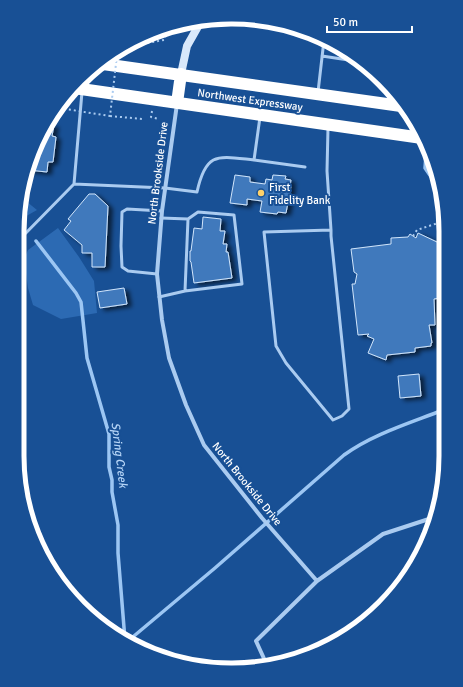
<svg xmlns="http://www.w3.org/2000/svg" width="463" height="687" font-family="Signika,sans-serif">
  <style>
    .green { fill: #2c6ab3 }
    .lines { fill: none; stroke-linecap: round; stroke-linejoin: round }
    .stream { stroke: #9cc6f3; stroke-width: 3.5 }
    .building { fill: #4179bc; stroke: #d0e5fb; filter: url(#shadow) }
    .path { stroke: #aacbf0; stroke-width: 2; stroke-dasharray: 2 3; stroke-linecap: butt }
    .lane { stroke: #aacbf0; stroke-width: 3 }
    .street { stroke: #aacbf0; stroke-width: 4 }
    .secondary { stroke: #d8e8fb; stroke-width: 8 }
    .highway { stroke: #fff; stroke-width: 12 }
    .path-bridge { stroke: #aacbf0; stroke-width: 2; stroke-dasharray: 2 3; stroke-linecap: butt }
    .poi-dot { fill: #ffd169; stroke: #185095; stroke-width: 1.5 }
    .labels { text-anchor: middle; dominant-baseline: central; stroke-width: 4; stroke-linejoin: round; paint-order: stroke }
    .street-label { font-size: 11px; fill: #fff; stroke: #185095 }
    .poi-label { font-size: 11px; fill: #fff; stroke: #185095; text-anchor: start }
    .water-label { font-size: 12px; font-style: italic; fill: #b6d5f7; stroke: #185095 }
    .rim { fill: none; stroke: #fff; stroke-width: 5 }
  </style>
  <defs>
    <filter id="shadow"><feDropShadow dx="4.5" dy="2.5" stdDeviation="2" flood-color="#0009"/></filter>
  </defs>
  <rect width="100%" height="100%" fill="#185095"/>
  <path class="green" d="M21 197 37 210 21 219Z
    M58 228 79 257 94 281 97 313 61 319 33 305 28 288 24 259 28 250Z"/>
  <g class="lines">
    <path class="stream" d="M426 154 425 168 436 184
      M21 225 24 228
      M36 241 76 293 81 302 87 358 109 434V467L112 480V492L118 525V553L125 640
      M128 641 215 568 344 455C373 434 410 423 443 410"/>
  </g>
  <path class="building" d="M48 125H54L52 136 56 137 53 162H48L47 172 28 170 39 136Z
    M235 175 250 177V182L265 184 266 179 272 180 273 175 286 176 285 179 291 180 290 186H291L286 213 278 212 277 214 260 212 262 201 247 199V205L230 203Z
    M89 194H95L108 206 105 267H92V253H82V245L64 230 71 221 68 219Z
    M203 217 221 219 220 231H225L223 244H227L226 252H228L232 278 194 283 191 262 190 261V251H191L194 228 202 229Z
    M418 233 437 242 444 241 443 245 446 246 445 281H442L438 290H439L440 298 434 299 435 325H429L432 343H431V346L415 348V352L387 355 386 360 368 353 374 339 367 336 369 334 358 335 352 284H355L357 274 354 272 351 249 391 244V238L408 237 410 234 416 238Z
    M124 288 127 304 100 308 97 292Z
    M419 374 421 396 400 398 398 376Z"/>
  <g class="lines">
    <path class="path" d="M154 32 146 39 147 43 164 40 168 30
      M152 111 151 117 159 119
      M110 116 142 119
      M413 236 417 230 444 221"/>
    <path class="lane" d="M322 56 355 61
      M318 92 324 40
      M260 117 254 160 305 167
      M328 128 327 171 331 230V236L349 409 342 416 333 420 286 363 276 346 264 232 331 230
      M74 184 82 92
      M20 239 74 184 165 188 197 192C206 151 218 156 254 160
      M157 274 128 271 122 267 121 246 122 212 127 209 162 211
      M185 291 188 219
      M159 297 185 291 242 284 234 215 198 212 188 219 161 218"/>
    <path class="street" d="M177 104 162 211 157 274 162 320 169 358 186 405 204 445 262 518 317 581
      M269 666 266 663 256 641 317 581 383 534 435 517"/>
    <path class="secondary" d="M181 74 187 46 200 23"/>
    <path class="highway" d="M103 64 401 106
      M74 88 422 138
      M177 103 181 74"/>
    <path class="path-bridge" d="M59 108 110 116 117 55"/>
  </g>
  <circle class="poi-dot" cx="261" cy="193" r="4"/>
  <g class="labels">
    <g class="street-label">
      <text transform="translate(250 100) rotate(8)">Northwest Expressway</text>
      <text transform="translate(158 173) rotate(-83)">North Brookside Drive</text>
      <text transform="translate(247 484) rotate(51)">North Brookside Drive</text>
    </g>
    <g class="poi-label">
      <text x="269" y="187">First<tspan x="269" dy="13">Fidelity Bank</tspan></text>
    </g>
    <g class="water-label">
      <text transform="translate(119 455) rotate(83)">Spring Creek</text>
    </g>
  </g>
  <path d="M0 0H463V687H0ZM231 24H232A207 207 0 0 1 439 231V456A207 207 0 0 1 232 663H231A207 207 0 0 1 24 456V231A207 207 0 0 1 231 24Z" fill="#185095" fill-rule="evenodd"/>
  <path class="rim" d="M231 24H232A207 207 0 0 1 439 231V456A207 207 0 0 1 232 663H231A207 207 0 0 1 24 456V231A207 207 0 0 1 231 24Z"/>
  <path d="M327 26v6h85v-6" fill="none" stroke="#ffffff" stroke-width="2"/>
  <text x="333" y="26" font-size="12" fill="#ffffff" stroke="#185095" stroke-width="3" paint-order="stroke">50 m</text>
</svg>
